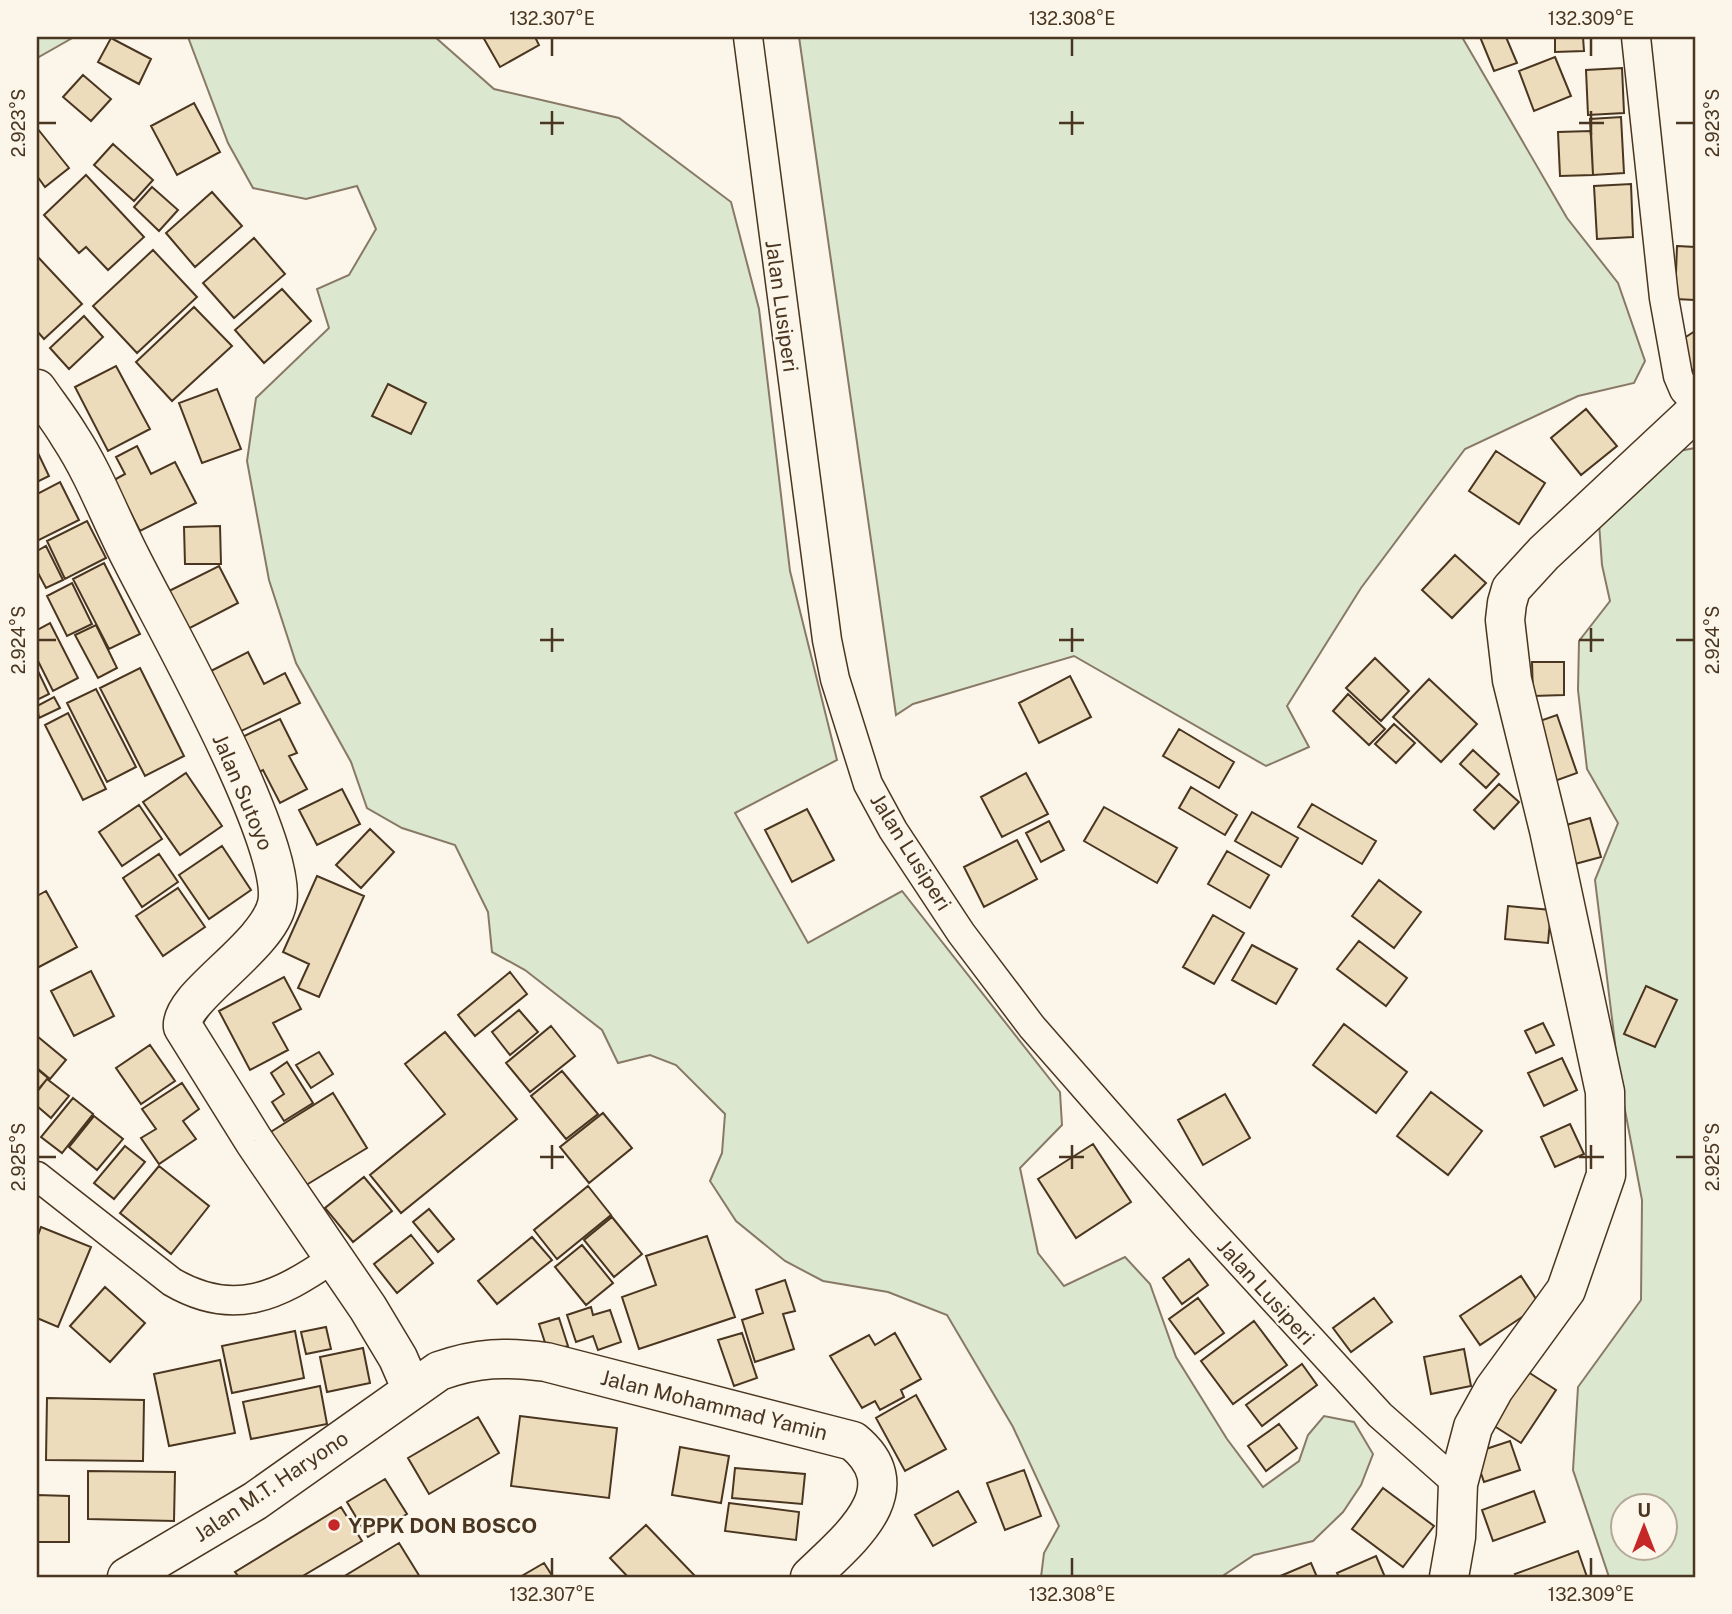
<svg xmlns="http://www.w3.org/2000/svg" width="1732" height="1614" font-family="'Public Sans',sans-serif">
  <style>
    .green { fill: #dce7d0; stroke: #887966; stroke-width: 2; fill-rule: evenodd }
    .building { fill: #ecdcbc; stroke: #4a3520; stroke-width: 2 }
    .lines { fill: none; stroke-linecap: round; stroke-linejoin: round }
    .street-casing { stroke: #4a3520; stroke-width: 31 }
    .secondary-casing { stroke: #4a3520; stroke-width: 41 }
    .street { stroke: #fbf6e9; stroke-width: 28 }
    .secondary { stroke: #fbf6e9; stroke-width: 38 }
    .ticks { fill: none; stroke: #4a3520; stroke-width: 2.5 }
    .poi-dot { fill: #c62828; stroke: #fbf6e9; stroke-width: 2.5 }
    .labels { text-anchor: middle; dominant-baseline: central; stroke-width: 5; stroke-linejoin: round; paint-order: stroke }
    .street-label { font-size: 21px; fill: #4a3520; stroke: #fbf6e9 }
    .poi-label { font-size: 21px; font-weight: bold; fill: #4a3520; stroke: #fbf6e9; text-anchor: start }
    .neatline { fill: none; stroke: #4a3520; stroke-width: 2.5 }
    .ticks-label { font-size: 18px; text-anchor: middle; fill: #4a3520 }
  </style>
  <rect width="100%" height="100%" fill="#fbf6e9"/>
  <path class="green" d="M37 37H74L37 58Z
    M188 37H435L494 89 619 118 731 202 759 309 790 571 837 760 735 813 808 943 902 891 1060 1092 1062 1125 1020 1168 1038 1253 1064 1286 1125 1257 1150 1284 1176 1357 1227 1439 1263 1487 1299 1461 1308 1435 1324 1416 1354 1422 1373 1454 1361 1485 1343 1512 1313 1541 1254 1555 1221 1577H1041L1044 1553 1059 1526 1013 1427 947 1315 888 1292 823 1281 785 1261 736 1221 710 1181 722 1153 725 1114 676 1065 650 1055 618 1063 602 1030 525 970 492 952 488 912 455 845 402 828 367 808 351 762 296 663 269 580 247 461 256 398 329 328 317 289 349 275 376 229 357 186 306 199 253 188 228 143Z
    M799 37H1462L1567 218 1618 283 1645 361 1634 383 1578 396 1465 449 1361 588 1287 706 1309 747 1266 766 1074 656 913 704 896 715Z
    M1695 448V1577H1609L1573 1470 1578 1387 1641 1300 1642 1200 1620 1084 1595 880 1618 823 1587 769 1578 690 1579 641 1610 601 1602 565 1599 523 1679 451ZM1624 1506H1666V1548H1624Z"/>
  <path class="building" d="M483 37H535L539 45 500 67Z
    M1480 37H1506L1517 63 1494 71Z
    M1555 37H1583L1584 51 1555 52Z
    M111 38 151 59 139 84 98 62Z
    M1555 57 1571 96 1534 111 1519 71Z
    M1622 68 1624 113 1588 115 1586 70Z
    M83 75 111 99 91 121 63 97Z
    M194 103 220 152 177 175 151 126Z
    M1621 117 1624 173 1593 175 1590 119Z
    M37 128 69 168 45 187 37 176Z
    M1591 131 1593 175 1560 176 1558 132Z
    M113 144 153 180 134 201 94 165Z
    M86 175 144 237 108 270 86 247 79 253 44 215Z
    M1631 184 1633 237 1597 239 1594 186Z
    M152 187 178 210 159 231 134 207Z
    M212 192 242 226 195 267 166 233Z
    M254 238 285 274 234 318 203 283Z
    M1677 246 1695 247V300L1675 299Z
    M153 250 197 297 137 353 93 306Z
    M37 256 82 304 44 339 37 331Z
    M282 289 311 321 264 363 235 330Z
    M194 307 232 346 172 401 136 362Z
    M84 316 103 337 69 369 50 348Z
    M1695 331V372L1694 373 1675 344Z
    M116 366 150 429 108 451 75 387Z
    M388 384 426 403 411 434 372 416Z
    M217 389 241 449 202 463 179 403Z
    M1586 409 1617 446 1581 475 1551 438Z
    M137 446 151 474 175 462 196 503 140 531 114 480 125 474 116 457Z
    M37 451 49 476 37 482Z
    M1496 451 1545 483 1519 524 1469 491Z
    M60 482 79 520 37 541V494Z
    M87 521 106 558 65 579 47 541Z
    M220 526 221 564H185L184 527Z
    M46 546 63 580 46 588 37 571V551Z
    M1455 555 1486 583 1452 618 1422 590Z
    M104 563 140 634 109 649 73 579Z
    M219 566 238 603 188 629 169 591Z
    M72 583 92 624 67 636 47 596Z
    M50 623 78 678 53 691 37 659V630Z
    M96 625 117 668 98 678 75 635Z
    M248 652 264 684 285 673 300 703 235 734 205 674Z
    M1375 658 1409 691 1381 721 1346 688Z
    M1532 662H1564V695L1533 696Z
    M140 668 184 756 145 776 100 688Z
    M37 669 49 694 37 700Z
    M1070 676 1091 717 1039 743 1019 703Z
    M1429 679 1477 724 1441 762 1393 717Z
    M96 689 136 767 107 782 67 703Z
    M1348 694 1385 729 1369 745 1333 711Z
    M54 697 60 708 39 718 37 706Z
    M68 713 106 789 83 800 45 725Z
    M1557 715 1577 773 1552 782 1531 724Z
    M280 719 297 753 289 756 307 789 280 803 263 770 254 774 236 740Z
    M1394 724 1415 743 1396 763 1375 744Z
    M1179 729 1234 762 1219 788 1163 756Z
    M1473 750 1499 774 1486 788 1460 764Z
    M186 773 222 826 180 855 143 802Z
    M1026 773 1048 814 1002 837 981 797Z
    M1499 784 1519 802 1494 829 1474 810Z
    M1191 787 1237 815 1225 835 1179 808Z
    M342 789 360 824 317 845 299 810Z
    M1312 804 1376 841 1362 864 1298 827Z
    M139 805 162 839 122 866 99 832Z
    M1104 807 1177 848 1157 883 1084 841Z
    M807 809 834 860 792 882 765 830Z
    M1252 812 1298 838 1281 867 1235 841Z
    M1590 818 1601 857 1575 864 1563 826Z
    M1049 821 1064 850 1041 862 1026 833Z
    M370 829 394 852 361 888 336 865Z
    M1017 840 1037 879 984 907 964 867Z
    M222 846 251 890 209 919 179 875Z
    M1227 851 1269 875 1250 908 1208 884Z
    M159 854 178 882 142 907 123 878Z
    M317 876 364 896 319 997 298 988 309 964 283 952Z
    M1379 880 1421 912 1394 948 1352 916Z
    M178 888 205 927 163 956 136 916Z
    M46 891 77 947 37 968V896Z
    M1508 906 1551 910 1548 943 1505 939Z
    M1213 915 1244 933 1214 984 1183 967Z
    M1359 941 1407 978 1386 1006 1337 969Z
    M1252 945 1297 969 1276 1004 1232 980Z
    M91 971 114 1016 74 1036 51 991Z
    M510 972 527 994 475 1036 458 1015Z
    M284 977 301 1009 273 1023 288 1050 250 1070 219 1011Z
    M1646 986 1677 1000 1655 1047 1624 1034Z
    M519 1010 538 1032 510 1055 492 1032Z
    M1543 1023 1554 1045 1536 1053 1525 1031Z
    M1344 1024 1407 1072 1376 1113 1313 1065Z
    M551 1026 575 1056 530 1092 506 1063Z
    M445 1032 517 1119 401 1213 370 1175 445 1114 405 1064Z
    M37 1036 66 1060 50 1079 37 1068Z
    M150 1045 175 1081 141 1104 116 1068Z
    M319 1052 333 1074 311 1088 296 1065Z
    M1562 1058 1577 1090 1544 1106 1528 1073Z
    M287 1062 313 1103 284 1121 272 1102 284 1094 271 1073Z
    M37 1069 48 1078 37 1091Z
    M562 1071 598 1114 566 1139 531 1096Z
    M47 1079 69 1096 51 1118 37 1106V1092Z
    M182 1083 199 1109 183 1121 196 1139 159 1164 141 1138 156 1129 142 1109Z
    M1431 1092 1482 1131 1448 1175 1397 1136Z
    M333 1093 367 1148 303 1187 269 1133Z
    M1225 1094 1250 1138 1203 1165 1178 1120Z
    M73 1098 93 1114 62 1153 41 1137Z
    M603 1113 632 1148 589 1183 560 1147Z
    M94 1116 123 1139 97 1170 69 1147Z
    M1570 1124 1584 1154 1555 1167 1541 1137Z
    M1093 1144 1131 1202 1076 1238 1038 1179Z
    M125 1146 145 1162 114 1199 94 1183Z
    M159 1166 209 1206 171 1254 120 1213Z
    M364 1177 392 1211 353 1242 325 1208Z
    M588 1186 611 1215 557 1259 534 1230Z
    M429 1209 454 1239 438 1252 413 1222Z
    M612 1217 642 1254 614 1277 584 1240Z
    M41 1227 91 1247 58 1327 37 1318V1238Z
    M411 1235 433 1263 397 1293 374 1264Z
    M707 1236 735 1317 639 1349 622 1297 656 1285 646 1256Z
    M532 1237 552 1260 497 1304 478 1281Z
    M582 1245 613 1283 586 1305 555 1267Z
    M1189 1259 1208 1285 1182 1304 1163 1278Z
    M1521 1276 1540 1305 1480 1345 1460 1316Z
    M785 1280 795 1311 783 1314 794 1349 755 1362 742 1320 763 1313 756 1290Z
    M105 1287 145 1323 110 1362 70 1326Z
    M1198 1298 1224 1333 1195 1354 1169 1319Z
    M1374 1298 1392 1322 1351 1352 1333 1328Z
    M591 1307 593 1315 610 1310 621 1342 598 1350 593 1336 576 1342 567 1315Z
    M559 1318 568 1346 548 1352 539 1324Z
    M1254 1321 1287 1365 1233 1404 1201 1361Z
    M326 1327 331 1349 306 1354 301 1332Z
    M295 1331 304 1378 232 1393 222 1346Z
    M742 1333 757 1378 734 1386 718 1340Z
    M895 1333 921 1379 901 1390 904 1397 880 1410 875 1401 862 1408 830 1356 869 1335 875 1345Z
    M363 1348 370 1383 327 1392 320 1357Z
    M1464 1349 1471 1386 1431 1394 1424 1357Z
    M220 1360 235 1433 169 1446 154 1374Z
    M1302 1364 1317 1385 1262 1426 1246 1405Z
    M1525 1370 1556 1390 1521 1443 1491 1424Z
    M320 1386 327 1424 251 1439 243 1402Z
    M916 1395 946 1449 905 1471 876 1418Z
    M47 1398 144 1400 143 1461 46 1460Z
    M520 1416 617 1428 609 1498 511 1486Z
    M478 1417 499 1453 429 1494 408 1458Z
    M1279 1424 1297 1448 1266 1471 1248 1446Z
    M1510 1441 1520 1470 1484 1482 1474 1453Z
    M680 1447 729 1456 721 1503 672 1495Z
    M735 1468 805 1474 802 1504 732 1498Z
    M1024 1470 1041 1516 1005 1530 987 1483Z
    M88 1471 175 1472 174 1521 88 1519Z
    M385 1479 407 1514 368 1537 347 1502Z
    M1383 1488 1434 1526 1403 1567 1352 1529Z
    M958 1491 976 1522 933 1546 915 1515Z
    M1534 1491 1545 1522 1493 1541 1482 1510Z
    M37 1495 69 1496V1542H37Z
    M729 1503 799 1512 796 1540 725 1531Z
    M341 1507 362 1541 301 1577H239L235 1572Z
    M646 1525 696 1577H628L610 1558Z
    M399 1543 420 1577H343Z
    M1578 1551 1587 1577H1517L1515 1574Z
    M1376 1556 1385 1577H1339L1337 1573Z
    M544 1563 553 1577H520Z
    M1311 1563 1317 1577H1278Z"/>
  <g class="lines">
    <defs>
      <path id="street" d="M748 37 827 640 835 679 868 784 893 830 961 933 1032 1027 1203 1222 1380 1415 1458 1484
        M1636 37 1664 298 1678 376 1684 390 1695 402
        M37 1176 172 1282C234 1318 278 1296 332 1259"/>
      <path id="secondary" d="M37 389C48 405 60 420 70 437 95 475 111 520 132 560 163 622 290 845 277 904 267 948 179 997 183 1027L254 1141 368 1308 398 1358 411 1388
        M127 1577 255 1501 439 1371C479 1357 504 1357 546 1362L853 1441C913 1490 848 1540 810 1577
        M1449 1577 1456 1537 1458 1484 1473 1427 1494 1389 1566 1290 1606 1175 1605 1092 1549 830 1512 680 1505 620 1507 603 1511 589 1544 553 1695 412"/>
    </defs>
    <use href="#street" class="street-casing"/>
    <use href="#secondary" class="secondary-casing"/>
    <use href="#street" class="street"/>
    <use href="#secondary" class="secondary"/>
  </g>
  <path class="ticks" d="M552 38V56M1072 38V56M1591 38V56M552 111V135M1072 111V135M1591 111V135M38 123H56M540 123H564M1059 123H1084M1579 123H1604M1676 123H1694M552 628V652M1072 628V652M1591 628V652M38 640H56M540 640H564M1059 640H1084M1579 640H1604M1676 640H1694M552 1145V1169M1072 1145V1169M1591 1145V1169M38 1157H56M540 1157H564M1059 1157H1084M1579 1157H1604M1676 1157H1694M552 1558V1576M1072 1558V1576M1591 1558V1576"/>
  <circle class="poi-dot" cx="334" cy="1525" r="7"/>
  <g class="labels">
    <g class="street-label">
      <text transform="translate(782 306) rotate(82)">Jalan Lusiperi</text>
      <text transform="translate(243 792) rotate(67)">Jalan Sutoyo</text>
      <text transform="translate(911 852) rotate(58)">Jalan Lusiperi</text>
      <text transform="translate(1266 1292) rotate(48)">Jalan Lusiperi</text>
      <text transform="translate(714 1405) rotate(14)">Jalan Mohammad Yamin</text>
      <text transform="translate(271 1486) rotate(-34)">Jalan M.T. Haryono</text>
    </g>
    <g class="poi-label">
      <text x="348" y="1525">YPPK DON BOSCO</text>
    </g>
  </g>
  <rect width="1732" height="1614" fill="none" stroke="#fbf6e9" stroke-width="77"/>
  <g transform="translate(1644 1527)"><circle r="33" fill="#fbf6e9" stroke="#b4a999" stroke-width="2"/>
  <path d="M0-5L12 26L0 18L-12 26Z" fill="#c62828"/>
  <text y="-10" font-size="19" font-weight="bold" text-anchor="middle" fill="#4a3520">U</text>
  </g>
  <rect x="38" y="38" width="1656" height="1538" class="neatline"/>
  <g class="ticks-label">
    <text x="552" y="25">132.307°E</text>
    <text x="1072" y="25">132.308°E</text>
    <text x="1591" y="25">132.309°E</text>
    <text transform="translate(19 123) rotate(-90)" y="6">2.923°S</text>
    <text transform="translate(1713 123) rotate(-90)" y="6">2.923°S</text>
    <text transform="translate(19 640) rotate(-90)" y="6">2.924°S</text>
    <text transform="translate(1713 640) rotate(-90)" y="6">2.924°S</text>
    <text transform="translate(19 1157) rotate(-90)" y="6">2.925°S</text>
    <text transform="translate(1713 1157) rotate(-90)" y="6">2.925°S</text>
    <text x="552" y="1601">132.307°E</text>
    <text x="1072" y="1601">132.308°E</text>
    <text x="1591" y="1601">132.309°E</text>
  </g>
</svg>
